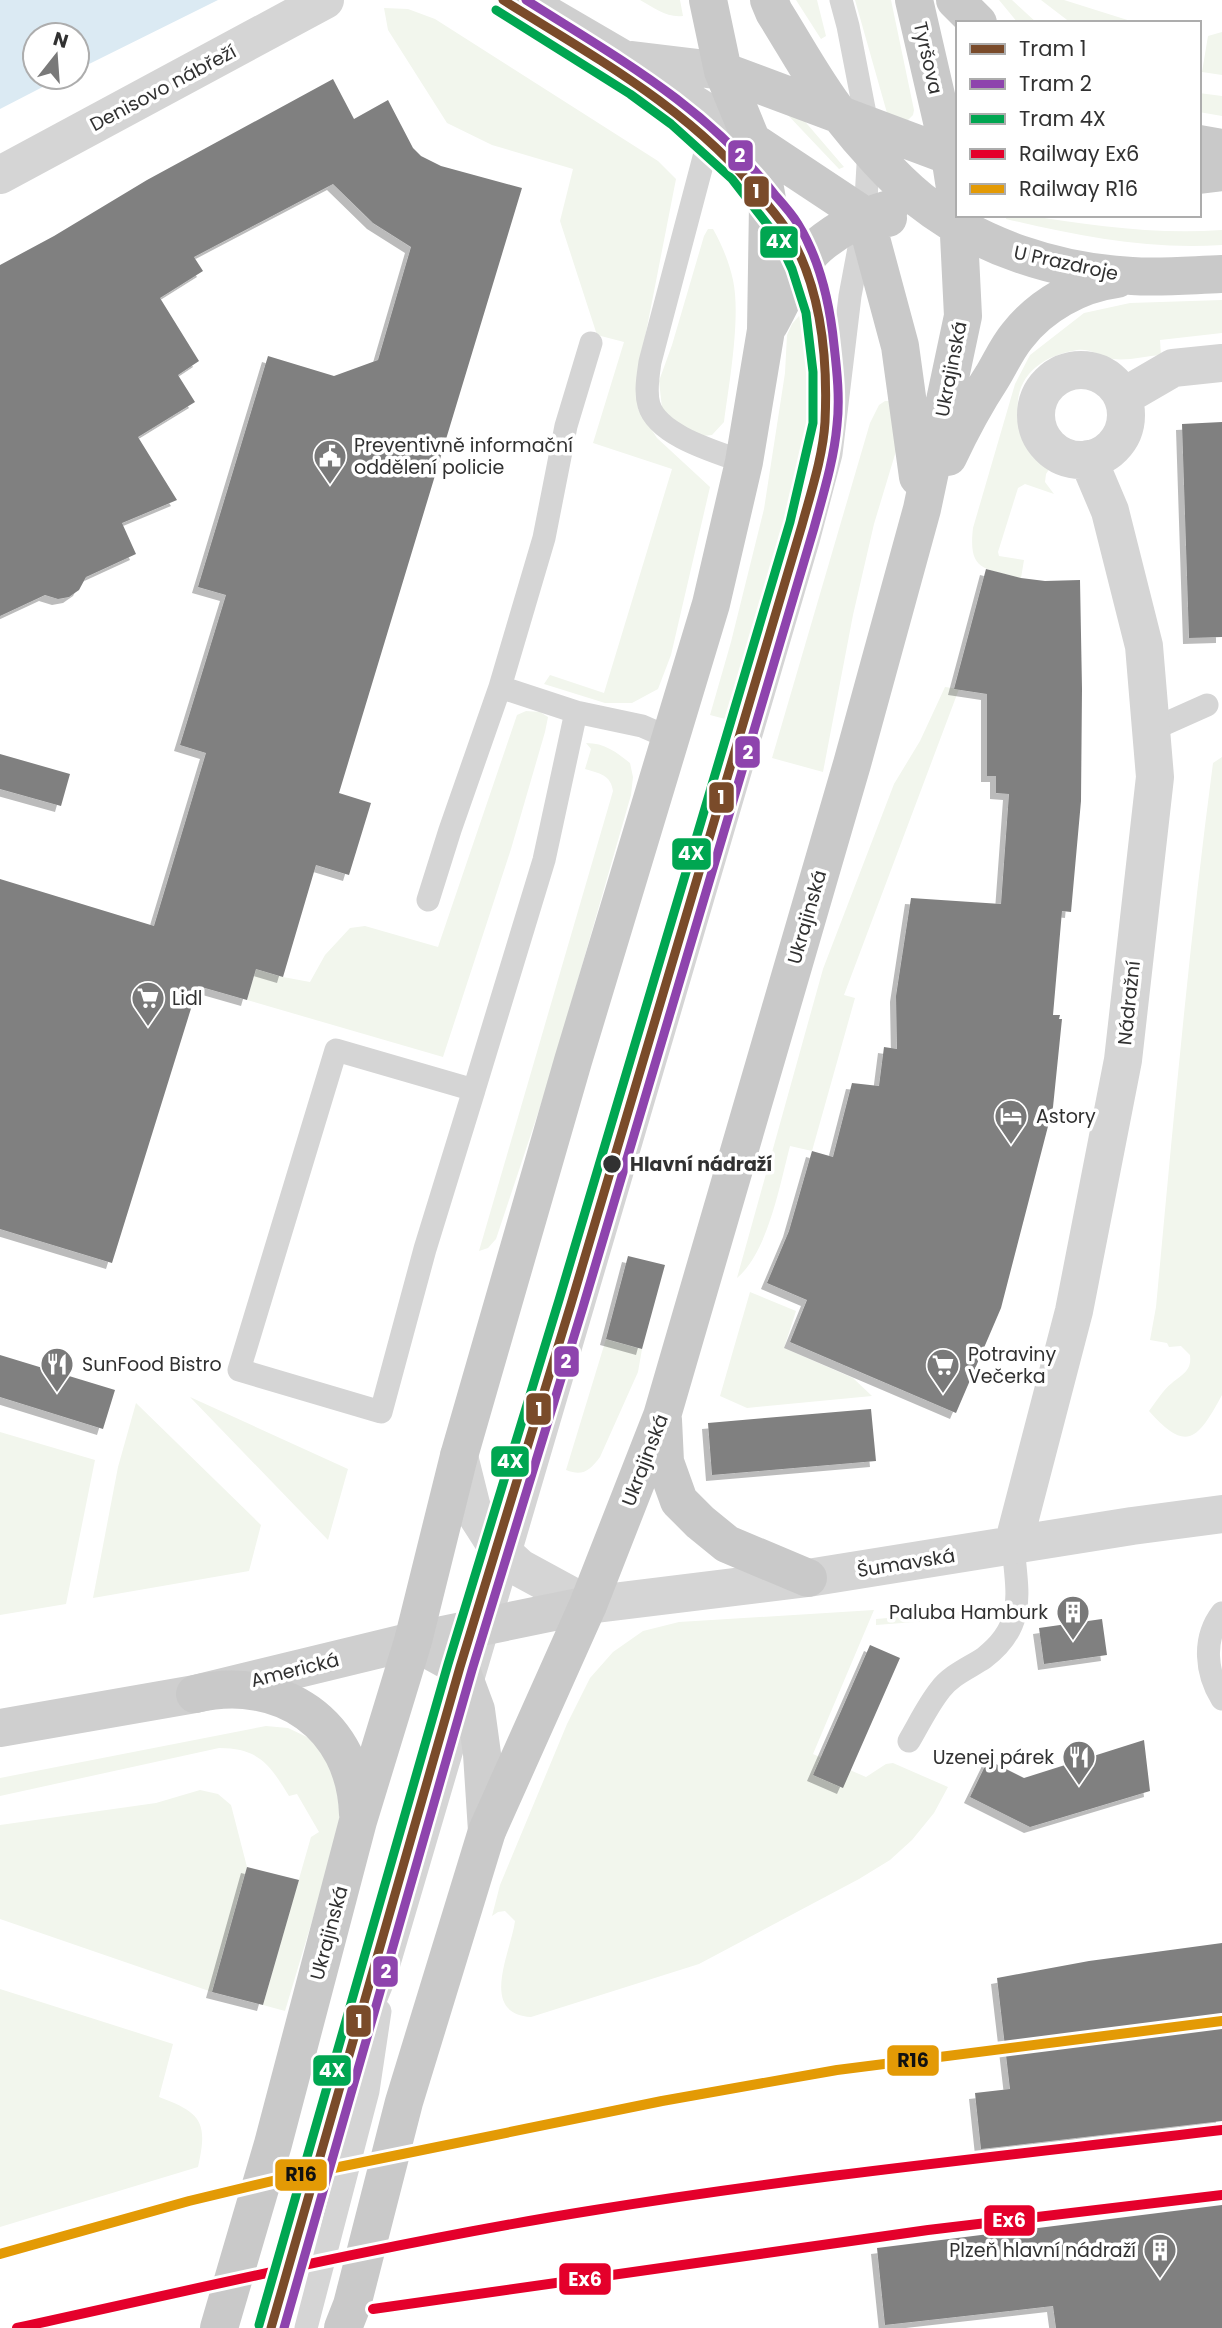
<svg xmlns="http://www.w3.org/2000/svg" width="1222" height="2328" font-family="Poppins,sans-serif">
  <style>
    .green { fill: #f2f6ed }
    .water { fill: #dbeaf3 }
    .building { fill: #808080; filter: url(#shadow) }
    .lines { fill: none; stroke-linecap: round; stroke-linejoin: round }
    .lane { stroke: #d5d5d5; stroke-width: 23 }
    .street { stroke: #d5d5d5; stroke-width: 38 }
    .secondary { stroke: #cfcfcf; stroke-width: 38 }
    .primary { stroke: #c9c9c9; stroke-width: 38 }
    .rail-1-casing { stroke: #fff; stroke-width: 16 }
    .rail-2-casing { stroke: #fff; stroke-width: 16 }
    .rail-1 { stroke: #e4002b; stroke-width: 10 }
    .rail-2 { stroke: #e39a05; stroke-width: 10 }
    .tram-1-casing { stroke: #fff; stroke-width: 14 }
    .tram-2-casing { stroke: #fff; stroke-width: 14 }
    .tram-3-casing { stroke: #fff; stroke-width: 14 }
    .tram-1 { stroke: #7a4b2a; stroke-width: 9 }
    .tram-2 { stroke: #8e44ad; stroke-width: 9 }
    .tram-3 { stroke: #00a651; stroke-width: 9 }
    .stop-dot { fill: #313131; stroke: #fff; stroke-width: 2.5 }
    .labels { text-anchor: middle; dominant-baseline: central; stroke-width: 7; stroke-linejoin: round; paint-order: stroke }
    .street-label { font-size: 19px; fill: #313131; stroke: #fff }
    .poi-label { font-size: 19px; fill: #313131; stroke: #fff; text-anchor: start }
    .stop-label { font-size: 19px; font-weight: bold; fill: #313131; stroke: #fff; text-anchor: start }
    .line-badge { stroke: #fff; stroke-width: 2.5 }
    .badge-label { font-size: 19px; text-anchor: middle; font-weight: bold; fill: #fff }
    .pale-badge-label { font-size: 19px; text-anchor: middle; font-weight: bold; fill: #111 }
  </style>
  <defs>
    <filter id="shadow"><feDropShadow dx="-6" dy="6" stdDeviation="0" flood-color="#0004"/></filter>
  </defs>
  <rect width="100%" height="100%" fill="#fff"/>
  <path class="green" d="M640 0H680L683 16C667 18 654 8 640 0Z
    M796 0H817L826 36 821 39Z
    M855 0H891L914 110 913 115 905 123 887 113Z
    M999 0H1012L1037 23H1018Z
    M1041 0H1064L1137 23H1071Z
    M384 8 408 9 435 19 658 161 676 179 640 363 638 409 657 438 710 487 671 655 658 689 632 703H605L544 684 550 675 604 693 672 469 593 443 624 342 597 335 560 221 573 169 492 145 447 123 388 30Z
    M1222 32V75L1202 72 1208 36Z
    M1199 93 1222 96V116L1199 112Z
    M784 111 802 118 844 167 839 169Z
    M1007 215H1024C1090 225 1155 235 1222 230V245C1149 250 1077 236 1006 219Z
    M708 229H713C722 245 729 262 733 280 741 317 729 384 724 422L712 435 694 437 677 430 662 408 659 381 672 345 704 236Z
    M1222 300V333L1160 340 1161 355C1146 356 1128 361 1113 359 1101 356 1089 348 1077 350 1005 362 1002 424 1050 468L1046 474 1045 482 1054 494 1025 484 1018 488 998 552 999 556 1024 560 1021 578C984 568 968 572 973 528L1015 384 1030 355 1084 313 1130 303Z
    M799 316 807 321 813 372 812 421 796 491 729 720 710 715 731 642 764 509 785 373 787 335 792 324Z
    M885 401H892L896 451 874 524 853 615 823 772 772 758 870 423 879 405Z
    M945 687 959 689 844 995 855 998 812 1151 790 1146C780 1184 768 1252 737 1278L823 969 894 784 920 741Z
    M526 711 540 712 548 717 545 732 511 849 443 1057 247 1000 256 969 283 977 310 982 325 955 350 928 365 926 438 947 517 715Z
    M586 743C605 743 616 752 630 763L633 777 631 795 550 1077 496 1239 488 1248 479 1251 613 791C611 775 599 773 585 769L591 749Z
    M1222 757V1395C1198 1439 1187 1454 1149 1411 1156 1402 1163 1390 1172 1383 1182 1374 1192 1371 1190 1355L1181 1346 1169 1347 1167 1343 1150 1340 1156 1307C1173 1126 1189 944 1213 763Z
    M750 1292 796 1311 784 1348 853 1378 872 1396 747 1408 720 1396Z
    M606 1339 642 1349 638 1372 600 1457C590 1470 583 1477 566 1470Z
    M190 1397 348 1469 328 1540Z
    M136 1403 261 1525 249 1571 93 1598 118 1467Z
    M0 1432 95 1460 66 1604 0 1615Z
    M993 1609 994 1616 876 1625V1619Z
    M874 1610 813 1754 866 1777 886 1764 893 1763 948 1787 934 1813 912 1840 890 1860 859 1879 699 1964 531 2017C478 2014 511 1952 515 1921L505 1911 498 1912 492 1916 500 1885 567 1724 590 1678 613 1652 643 1631 679 1622Z
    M266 1726 288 1728 307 1737 324 1753 337 1771 342 1821 285 2011 263 2005 311 1837 319 1832 297 1794 289 1796C270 1765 259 1748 219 1748L0 1796V1778Z
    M200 1790 218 1794 231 1805 247 1867 212 1992 0 1919V1825L156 1803Z
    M0 1989 173 2044 159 2097C202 2113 208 2122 198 2167L0 2227Z"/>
  <path class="water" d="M0 0H218L77 70V35H35V77H62L0 109Z"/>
  <path class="building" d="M333 79 354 119 388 100 413 148 421 156 441 166 522 188 339 793 371 803 349 875 316 865 283 977 256 969 247 1000 198 986 112 1263 0 1229V879L154 926 206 753 180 745 226 595 198 587 268 356 334 376 378 360 411 247 373 223 333 184 194 257 203 271 160 298 199 361 178 375 195 402 138 437 177 500 122 523 136 554 86 577 79 590 69 597 58 599 45 595 0 616V265L54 236 147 180Z
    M1222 422V637L1189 638 1182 424Z
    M986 569 1021 578 1045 581 1080 580 1082 689 1081 801 1071 912 1062 911 1053 1015H1060L1059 1019H1062L1053 1107 1001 1308 956 1413 790 1342 807 1300 767 1283 789 1231 812 1151 833 1157 852 1083 879 1086 884 1047 897 1049 896 996 911 898 1001 904 1009 794 996 793V776H987V694L954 689Z
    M0 754 70 774 61 806 0 789Z
    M628 1256 665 1265 642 1349 606 1339Z
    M0 1355 115 1390 103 1429 0 1397Z
    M871 1409 876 1461 712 1475 708 1423Z
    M1102 1619 1107 1655 1044 1664 1039 1628Z
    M870 1645 900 1658 843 1788 813 1775Z
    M1144 1740 1150 1791 1030 1827 970 1797 988 1760 1024 1778Z
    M247 1867 299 1880 263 2005 212 1992Z
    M1222 1943V2121L981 2149 975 2093 1010 2089 997 1978 1089 1961Z
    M1222 2205V2328H1056L1053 2306 885 2325 877 2248Z"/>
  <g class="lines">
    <path class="lane" d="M717 108 650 362C648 376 645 392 649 405 658 436 717 452 744 462
      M576 712 500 687 544 538 566 426 591 343
      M1151 730 1207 705
      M428 900 450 830 500 687
      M474 1090 425 1249 381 1412 239 1370 336 1050 474 1090 544 860 576 712 642 726 672 739
      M1222 1613C1202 1639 1206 1673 1222 1699
      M909 1741C919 1724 928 1705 940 1690 951 1675 969 1668 984 1658 1027 1625 1017 1593 1013 1545
      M271 2328 340 2087 386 1974 808 541 831 454 850 296 865 216 869 148 867 124 848 26 841 0
      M306 2328 368 2091 380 2011"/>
    <path class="street" d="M0 175 325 0
      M1036 415a45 45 0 1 1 90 0a45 45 0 1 1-90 0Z
      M1123 397 1173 368 1222 363
      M459 1456 472 1508 497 1547 520 1568 588 1605 808 1578 1132 1526 1222 1514
      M1013 1545 1074 1311 1123 1060 1155 777 1144 646 1110 511 1088 459"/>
    <path class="secondary" d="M522 0 623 59 752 141
      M632 60 723 71
      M413 1641 460 1667 476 1710 482 1754 487 1831
      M0 1728 195 1694 413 1641 588 1605"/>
    <path class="primary" d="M769 0 774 12C795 45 815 83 840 115 861 142 893 178 920 200 979 247 1057 272 1132 276 1161 278 1192 275 1222 274
      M914 0 950 156 958 207
      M955 0 978 23
      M723 71 958 159
      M752 141 865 216 888 218
      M1199 144 1222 148
      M1199 175 1222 172
      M865 216 900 346 918 477
      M769 325C782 302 798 263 818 246 838 229 864 216 889 209
      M948 457C961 429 975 403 992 377 1000 364 1007 348 1017 336 1041 305 1079 284 1117 279
      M663 1420 665 1462 679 1501 700 1522 727 1544 808 1578
      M195 1694C281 1674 355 1724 358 1814
      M219 2328 273 2144 358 1821 413 1641 459 1456 573 1061 711 604 744 462 766 330 768 205 760 161 723 71 708 0
      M343 2328 352 2305 404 2102 487 1831 588 1605 662 1416 852 764 922 509 963 316 958 215"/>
    <defs>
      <path id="rail-1" d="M373 2309 928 2230 1222 2195
        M17 2328C209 2286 400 2241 595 2210 803 2176 1013 2155 1222 2130"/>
      <path id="rail-2" d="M0 2254 189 2201 285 2178 662 2101 837 2070 1222 2021"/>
    </defs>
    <use href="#rail-1" class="rail-1-casing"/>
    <use href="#rail-2" class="rail-2-casing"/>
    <use href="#rail-1" class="rail-1"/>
    <use href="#rail-2" class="rail-2"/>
    <defs>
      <path id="tram-1" d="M271 2328 460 1667 571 1304 802 525C811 492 823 456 825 422 828 358 821 287 788 232 781 220 771 209 762 198 694 111 596 58 503 0"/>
      <path id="tram-2" d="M284 2328 472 1670 583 1307 814 528C823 495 834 460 837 425 840 399 837 371 834 345 830 305 820 260 798 224 792 214 783 204 775 195 706 106 619 59 526 0"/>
      <path id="tram-3" d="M259 2325 448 1664 559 1300 790 522 813 423V372L806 313 792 269 777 237 732 179 671 124 630 94 496 10"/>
    </defs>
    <use href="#tram-1" class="tram-1-casing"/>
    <use href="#tram-2" class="tram-2-casing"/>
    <use href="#tram-3" class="tram-3-casing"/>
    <use href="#tram-1" class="tram-1"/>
    <use href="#tram-2" class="tram-2"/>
    <use href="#tram-3" class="tram-3"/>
  </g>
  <defs>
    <symbol id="civic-pin" viewBox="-11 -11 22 30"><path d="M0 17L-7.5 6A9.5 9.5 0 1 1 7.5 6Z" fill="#797979" stroke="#fff"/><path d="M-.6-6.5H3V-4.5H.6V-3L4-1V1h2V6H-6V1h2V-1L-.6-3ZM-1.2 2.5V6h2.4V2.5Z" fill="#fff"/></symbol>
    <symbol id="supermarket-pin" viewBox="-11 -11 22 30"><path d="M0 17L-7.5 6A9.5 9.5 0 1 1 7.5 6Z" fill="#797979" stroke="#fff"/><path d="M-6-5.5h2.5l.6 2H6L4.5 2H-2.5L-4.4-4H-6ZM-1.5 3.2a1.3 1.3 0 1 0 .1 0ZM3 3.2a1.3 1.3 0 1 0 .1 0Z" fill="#fff"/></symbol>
    <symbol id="hotel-pin" viewBox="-11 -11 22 30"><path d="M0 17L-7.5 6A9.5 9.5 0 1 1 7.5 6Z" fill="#797979" stroke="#fff"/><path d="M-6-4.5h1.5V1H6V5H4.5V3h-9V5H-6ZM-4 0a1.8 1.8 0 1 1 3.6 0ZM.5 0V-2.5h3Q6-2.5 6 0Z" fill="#fff"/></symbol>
    <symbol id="restaurant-pin" viewBox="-11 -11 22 30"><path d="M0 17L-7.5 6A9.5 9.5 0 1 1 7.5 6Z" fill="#797979" stroke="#fff"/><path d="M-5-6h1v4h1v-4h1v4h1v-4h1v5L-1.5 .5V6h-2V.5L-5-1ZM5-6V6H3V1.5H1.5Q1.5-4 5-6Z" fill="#fff"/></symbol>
    <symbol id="building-pin" viewBox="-11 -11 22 30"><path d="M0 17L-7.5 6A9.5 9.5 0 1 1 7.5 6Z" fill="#797979" stroke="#fff"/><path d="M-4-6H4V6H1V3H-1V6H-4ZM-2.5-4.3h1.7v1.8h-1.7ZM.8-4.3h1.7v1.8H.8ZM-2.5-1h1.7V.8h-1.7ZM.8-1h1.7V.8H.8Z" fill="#fff"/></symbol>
  </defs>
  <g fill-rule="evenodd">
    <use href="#civic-pin" x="311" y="437" width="38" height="52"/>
    <use href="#supermarket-pin" x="129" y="979" width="38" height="52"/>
    <use href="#hotel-pin" x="992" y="1097" width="38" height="52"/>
    <use href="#restaurant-pin" x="38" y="1345" width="38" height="52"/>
    <use href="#supermarket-pin" x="924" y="1346" width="38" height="52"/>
    <use href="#building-pin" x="1054" y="1593" width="38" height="52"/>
    <use href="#restaurant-pin" x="1060" y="1738" width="38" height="52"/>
    <use href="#building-pin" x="1141" y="2231" width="38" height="52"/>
  </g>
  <circle class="stop-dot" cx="612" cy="1164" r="10"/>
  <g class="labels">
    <g class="street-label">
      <text transform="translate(928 58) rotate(77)">Tyršova</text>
      <text transform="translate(163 88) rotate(-28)">Denisovo nábřeží</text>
      <text transform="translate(1066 263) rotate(12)">U Prazdroje</text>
      <text transform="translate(951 369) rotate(-79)">Ukrajinská</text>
      <text transform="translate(807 917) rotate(-74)">Ukrajinská</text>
      <text transform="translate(1129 1003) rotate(-84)">Nádražní</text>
      <text transform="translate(645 1460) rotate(-69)">Ukrajinská</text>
      <text transform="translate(906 1563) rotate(-9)">Šumavská</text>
      <text transform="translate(295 1670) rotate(-14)">Americká</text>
      <text transform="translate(329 1933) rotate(-75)">Ukrajinská</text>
    </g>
    <g class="poi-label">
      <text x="354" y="445">Preventivně informační<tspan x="354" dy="22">oddělení policie</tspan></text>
      <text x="172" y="998">Lidl</text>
      <text x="1036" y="1116">Astory</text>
      <text x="968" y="1354">Potraviny<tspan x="968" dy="22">Večerka</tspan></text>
      <text x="82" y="1364">SunFood Bistro</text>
      <text x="1048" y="1612" text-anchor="end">Paluba Hamburk</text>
      <text x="1054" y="1757" text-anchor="end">Uzenej párek</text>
      <text x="1136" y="2250" text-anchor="end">Plzeň hlavní nádraží</text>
    </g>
    <g class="stop-label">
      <text x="630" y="1164">Hlavní nádraží</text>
    </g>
  </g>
  <g class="line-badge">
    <rect x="727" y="139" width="27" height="33" rx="7" fill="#8e44ad"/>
    <rect x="743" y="175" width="27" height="33" rx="7" fill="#7a4b2a"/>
    <rect x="759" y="225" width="40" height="34" rx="7" fill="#00a651"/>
    <rect x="734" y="735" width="27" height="34" rx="7" fill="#8e44ad"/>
    <rect x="708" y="781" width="27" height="33" rx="7" fill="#7a4b2a"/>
    <rect x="671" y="837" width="41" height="34" rx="7" fill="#00a651"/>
    <rect x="553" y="1345" width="27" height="33" rx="7" fill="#8e44ad"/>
    <rect x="525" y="1392" width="27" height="34" rx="7" fill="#7a4b2a"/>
    <rect x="490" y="1445" width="40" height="33" rx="7" fill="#00a651"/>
    <rect x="372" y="1955" width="27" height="33" rx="7" fill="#8e44ad"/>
    <rect x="345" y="2004" width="27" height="34" rx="7" fill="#7a4b2a"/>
    <rect x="886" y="2044" width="54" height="33" rx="7" fill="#e39a05"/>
    <rect x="312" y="2054" width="40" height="33" rx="7" fill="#00a651"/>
    <rect x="274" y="2158" width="54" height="34" rx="7" fill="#e39a05"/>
    <rect x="983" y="2204" width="53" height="33" rx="7" fill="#e4002b"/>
    <rect x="558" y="2262" width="54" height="34" rx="7" fill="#e4002b"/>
  </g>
  <g class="badge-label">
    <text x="740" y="162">2</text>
    <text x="756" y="198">1</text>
    <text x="779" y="248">4X</text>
    <text x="748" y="759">2</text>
    <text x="721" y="804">1</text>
    <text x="691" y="860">4X</text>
    <text x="566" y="1368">2</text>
    <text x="539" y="1416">1</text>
    <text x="510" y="1468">4X</text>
    <text x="386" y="1978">2</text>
    <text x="359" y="2028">1</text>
    <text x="332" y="2077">4X</text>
    <text x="1009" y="2227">Ex6</text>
    <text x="585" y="2286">Ex6</text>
  </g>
  <g class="pale-badge-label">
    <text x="913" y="2067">R16</text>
    <text x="301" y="2181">R16</text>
  </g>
  <rect x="956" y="21" width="245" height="196" fill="#ffffff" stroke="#adadad" stroke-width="2"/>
  <rect x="970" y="44" width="35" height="10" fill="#7a4b2a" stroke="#adadad" stroke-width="2"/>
  <text x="1019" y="56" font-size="21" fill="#313131">Tram 1</text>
  <rect x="970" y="79" width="35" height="10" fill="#8e44ad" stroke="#adadad" stroke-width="2"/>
  <text x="1019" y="91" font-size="21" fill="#313131">Tram 2</text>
  <rect x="970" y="114" width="35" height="10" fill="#00a651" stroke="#adadad" stroke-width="2"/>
  <text x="1019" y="126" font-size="21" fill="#313131">Tram 4X</text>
  <rect x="970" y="149" width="35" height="10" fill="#e4002b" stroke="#adadad" stroke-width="2"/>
  <text x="1019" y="161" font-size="21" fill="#313131">Railway Ex6</text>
  <rect x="970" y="184" width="35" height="10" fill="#e39a05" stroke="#adadad" stroke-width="2"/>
  <text x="1019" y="196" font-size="21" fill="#313131">Railway R16</text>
  <g transform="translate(56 56) rotate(17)"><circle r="33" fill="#ffffff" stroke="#adadad" stroke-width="2"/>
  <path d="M0-5L12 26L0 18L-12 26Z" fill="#797979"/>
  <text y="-10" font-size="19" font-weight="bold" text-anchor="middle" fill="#313131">N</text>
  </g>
</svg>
